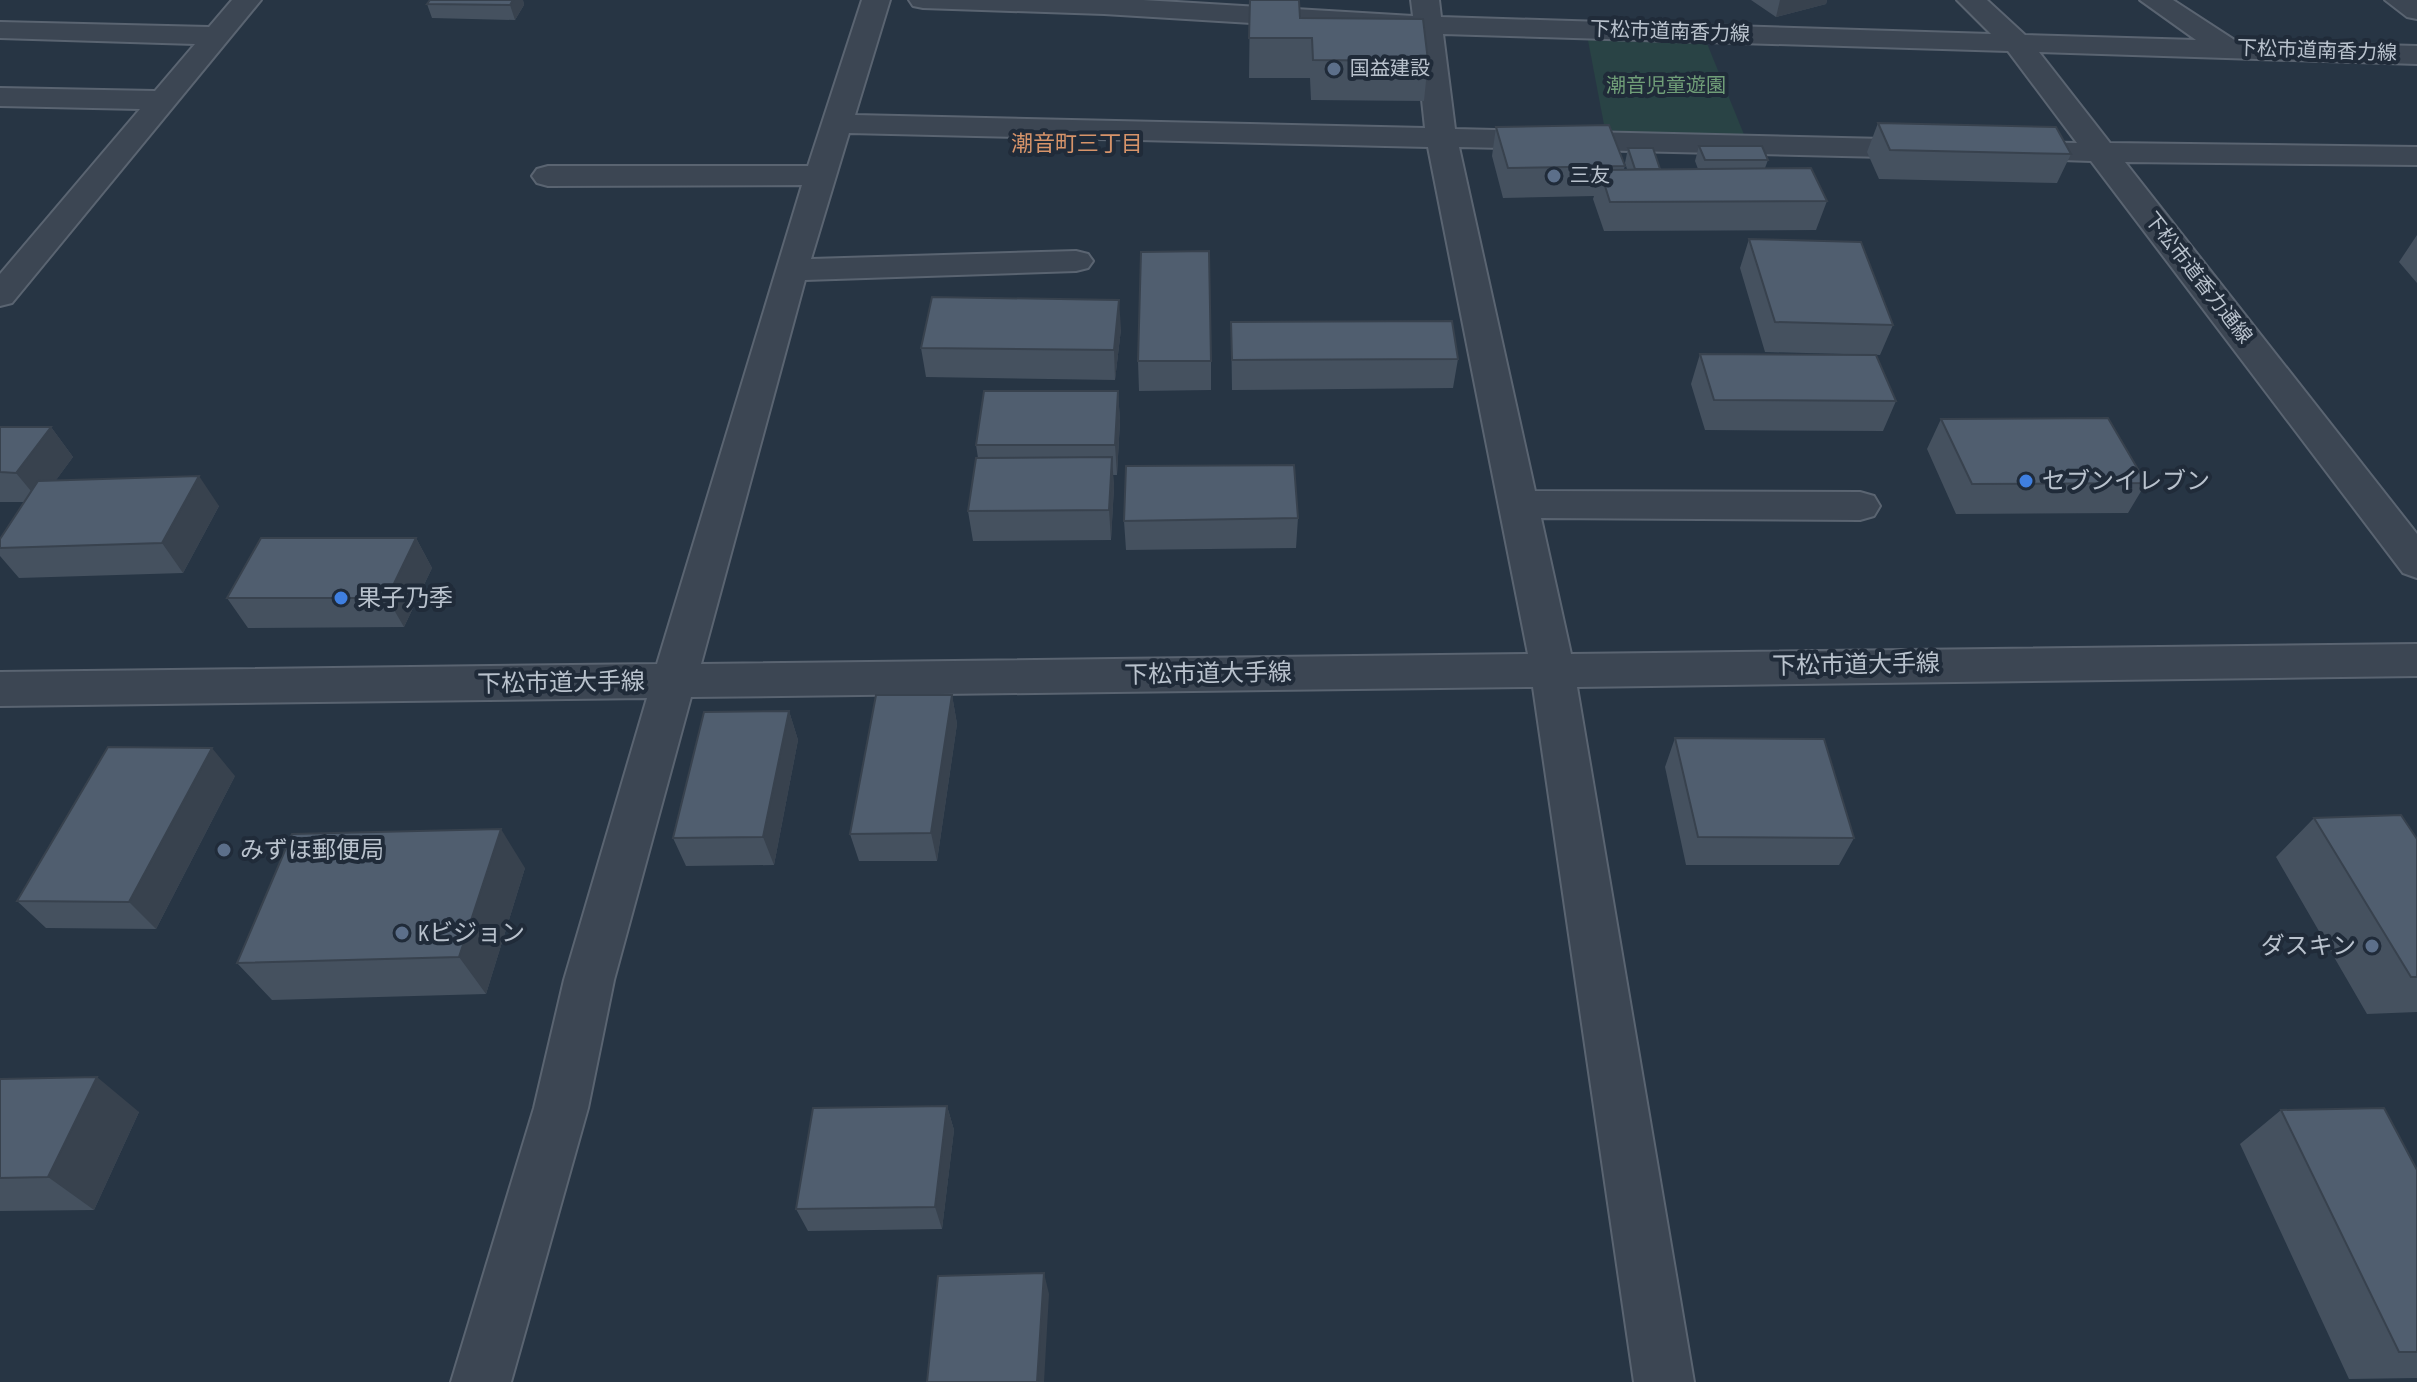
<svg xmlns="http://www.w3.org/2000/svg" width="2417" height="1382" font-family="'Sofia Sans Condensed','Noto Sans JP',sans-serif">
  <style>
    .green { fill: #294345 }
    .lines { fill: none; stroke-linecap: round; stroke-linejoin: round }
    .minor-casing { stroke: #5a6471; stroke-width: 4 }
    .minor { fill: #3c4653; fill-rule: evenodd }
    .wall { fill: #45515f }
    .shaded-wall { fill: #38424e }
    .building { fill: #505e6f; stroke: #38424e; stroke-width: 2 }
    .service-dot { fill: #5c6f8a; stroke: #202b39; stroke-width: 3 }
    .shop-dot { fill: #3f7fe0; stroke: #202b39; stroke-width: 3 }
    .labels { text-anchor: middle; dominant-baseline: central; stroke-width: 8; stroke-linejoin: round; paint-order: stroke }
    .far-street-label { font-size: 20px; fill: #b9c2cd; stroke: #202b39 }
    .far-poi-label { font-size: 20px; fill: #b9c2cd; stroke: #202b39; text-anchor: start }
    .far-park-label { font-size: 20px; fill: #709e78; stroke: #202b39 }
    .far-neighbourhood-label { font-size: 22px; fill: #d7946a; stroke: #202b39 }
    .poi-label { font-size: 24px; fill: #b9c2cd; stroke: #202b39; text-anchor: start }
    .street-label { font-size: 24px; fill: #b9c2cd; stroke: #202b39 }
  </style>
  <rect width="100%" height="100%" fill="#273544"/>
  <path class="green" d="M1587 35 1706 41 1745 137 1605 130Z"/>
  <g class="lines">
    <defs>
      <path id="minor" d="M232 0H261L12 303 0 306V274L140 109 0 106V88L155 91 195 44 0 38V22L209 27Z
        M862 0H890L855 115 1425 128 1415 33 1104 14 923 8 913 6 909 0H1143L1413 16 1411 0H1439L1441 17 1991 34 1957 0H1987L2025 35 2196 40 2140 0H2173L2236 41 2417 46V64L2039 52 2110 143 2417 147V165L2125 162 2417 534V578L2403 573 2091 161 1998 158 1993 151 1998 144 2009 142 2077 143 2008 51 1443 34 1455 129 1928 140 1939 142 1944 149 1939 156 1928 158 1459 147 1535 491 1860 492 1874 496 1880 506 1874 516 1860 520 1541 518 1571 654 2417 644V676L1577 687 1694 1382H1634L1533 687 691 697 614 980 588 1108 511 1382H451L534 1108 564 980 647 698 0 706V672L657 664 802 185 548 186 537 183 532 176 537 169 548 166H808ZM849 133 1428 147 1528 654 701 664 805 280 1076 271 1088 268 1093 261 1088 254 1076 251 811 259Z
        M2385 0H2417V19L2407 17Z"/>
    </defs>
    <use href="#minor" class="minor-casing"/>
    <use href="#minor" class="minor"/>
  </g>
  <path class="wall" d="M430 0H523L524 5 515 20 432 18 427 4Z
    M1250 0 1428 61 1424 101 1311 100 1310 78H1249Z
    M1751 0H1827L1826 4 1776 17Z
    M1878 123 2071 154 2057 183 1879 179 1867 152Z
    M1496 127 1625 166 1624 169H1627L1625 163 1628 148 1660 169H1698L1695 161 1699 146 1768 160 1765 168 1827 201 1816 230 1604 231 1593 199 1594 196 1503 198 1492 156Z
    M2417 235V283L2399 262Z
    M1749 239 1893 325 1880 355 1765 352 1740 268Z
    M1231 322 1458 359 1453 388 1232 390Z
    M1121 329 1115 380 926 377 921 348Z
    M1700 354 1896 401 1883 431 1705 430 1691 384Z
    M1138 361H1211V390L1139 391Z
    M1118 391 1120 421 1117 475H1113L1114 487 1111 540 973 541 968 511 978 458 976 445Z
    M1941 419 2146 483 2128 513 1956 514 1927 449Z
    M0 427H51L73 457 56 480 219 506 183 573 19 578 0 556V539L24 502H0Z
    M1298 518 1296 548 1126 550 1124 521Z
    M416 538 432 568 404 627 248 628 227 598Z
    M952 695 957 724 937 861H859L850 834Z
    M789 711 798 740 774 865 686 866 673 838Z
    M1675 738 1854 838 1839 865H1686L1665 767Z
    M235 776 156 929 46 928 17 901Z
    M2314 818 2417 839V1012L2367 1014 2276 857Z
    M525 868 486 994 272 1000 237 963Z
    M0 1079 139 1112 94 1210 0 1211Z
    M947 1106 954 1130 942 1229 808 1231 796 1209Z
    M2281 1110 2417 1170V1378L2349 1379 2240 1144Z"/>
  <path class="shaded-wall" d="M513 0H523L524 5 515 20 510 5Z
    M1780 0H1827L1826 4 1776 17Z
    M1119 300 1121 329 1115 380 1114 350Z
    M1118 391 1120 421 1117 475 1115 445Z
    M51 427 73 457 40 502 16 473Z
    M1112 457 1114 487 1111 540 1109 510Z
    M199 476 219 506 183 573 162 543Z
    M416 538 432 568 404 627 387 598Z
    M952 695 957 724 937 861 931 833Z
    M789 711 798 740 774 865 763 837Z
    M212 748 235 776 156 929 129 902Z
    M501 829 525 868 486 994 459 957Z
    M97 1077 139 1112 94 1210 48 1177Z
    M947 1106 954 1130 942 1229 935 1207Z
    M1044 1273 1049 1294 1044 1382H1037Z"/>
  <path class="building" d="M430 0H513L510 5 427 4Z
    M1250 0H1299L1300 18 1423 19 1428 61 1313 60 1312 38H1249Z
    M1878 123 2056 127 2071 154 1890 150Z
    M1609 125 1625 166 1508 168 1496 127Z
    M1699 146H1762L1768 160H1705Z
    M1628 148H1653L1660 169H1635Z
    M1811 168 1827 201 1610 202 1600 170Z
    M1749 239 1861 242 1893 325 1775 322Z
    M1209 251 1211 361H1138L1141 252Z
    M932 297 1119 300 1114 350 921 348Z
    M1452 321 1458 359 1232 360 1231 322Z
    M1700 354 1876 355 1896 401 1714 400Z
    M984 391H1118L1115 445H976Z
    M2108 418 2146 483 1972 484 1941 419Z
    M0 427H51L16 473 0 472Z
    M1112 457 1109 510 968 511 976 458Z
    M1294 465 1298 518 1124 521 1126 466Z
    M199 476 162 543 0 548V539L38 481Z
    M261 538H416L387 598H227Z
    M876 695H952L931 833 850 834Z
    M789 711 763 837 673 838 704 712Z
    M1675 738 1824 739 1854 838 1698 837Z
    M108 747 212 748 129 902 17 901Z
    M2401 815 2417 839V977H2411L2314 818Z
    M501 829 459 957 237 963 292 834Z
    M97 1077 48 1177 0 1178V1079Z
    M947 1106 935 1207 796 1209 813 1108Z
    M2384 1108 2417 1170V1352H2399L2281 1110Z
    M1044 1273 1037 1382H927L938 1276Z"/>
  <g class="service-dot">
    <circle cx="1334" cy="69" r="8"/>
    <circle cx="1554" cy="176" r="8"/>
    <circle cx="224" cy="850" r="8"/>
    <circle cx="402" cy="933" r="8"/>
    <circle cx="2372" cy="946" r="8"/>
  </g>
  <g class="shop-dot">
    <circle cx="2026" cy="481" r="8"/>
    <circle cx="341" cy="598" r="8"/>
  </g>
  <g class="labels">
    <g class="far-street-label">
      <text transform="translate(1670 32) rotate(2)">下松市道南香力線</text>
      <text transform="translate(2317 51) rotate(2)">下松市道南香力線</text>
      <text transform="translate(2198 278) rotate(52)">下松市道香力通線</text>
    </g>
    <g class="far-poi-label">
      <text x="1350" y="69">国益建設</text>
      <text x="1570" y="176">三友</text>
    </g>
    <g class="far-park-label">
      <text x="1666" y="86">潮音児童遊園</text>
    </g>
    <g class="far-neighbourhood-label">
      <text x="1077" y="144">潮音町三丁目</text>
    </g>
    <g class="poi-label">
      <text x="2042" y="481">セブンイレブン</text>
      <text x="357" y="598">果子乃季</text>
      <text x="240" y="850">みずほ郵便局</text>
      <text x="418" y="933">Kビジョン</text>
      <text x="2356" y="946" text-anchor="end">ダスキン</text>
    </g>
    <g class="street-label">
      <text transform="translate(1856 665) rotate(-1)">下松市道大手線</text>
      <text transform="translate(1208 674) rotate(-1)">下松市道大手線</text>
      <text transform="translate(561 683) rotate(-1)">下松市道大手線</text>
    </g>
  </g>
</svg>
